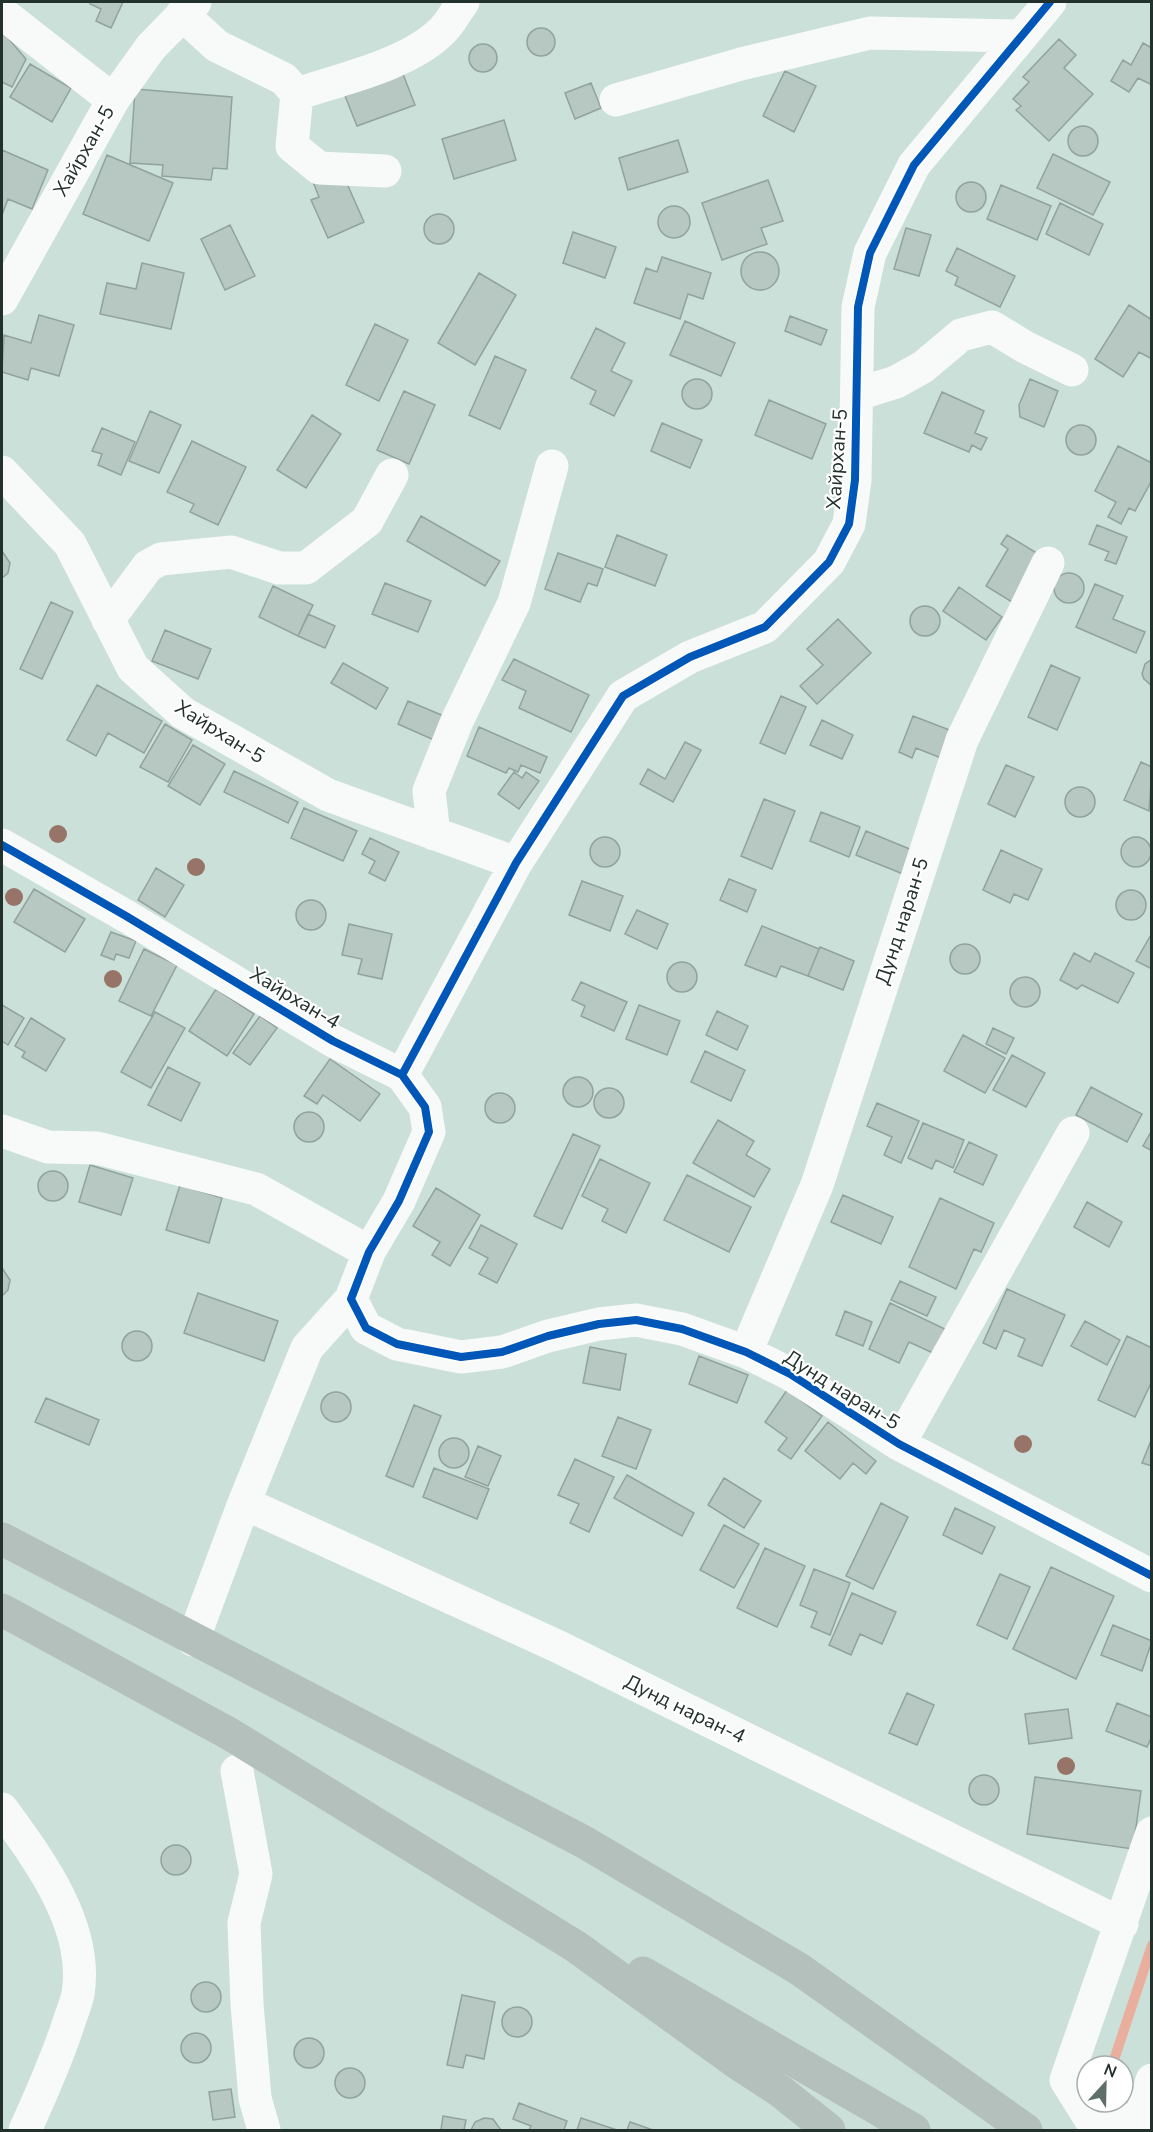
<svg xmlns="http://www.w3.org/2000/svg" width="1153" height="2132" font-family="'Nunito Sans',sans-serif">
  <style>
    .lines { fill: none; stroke-linecap: round; stroke-linejoin: round }
    .stream { stroke: #eaae9e; stroke-width: 10 }
    .building { fill: #b7c8c2; stroke: #92a29c; stroke-width: 1.5 }
    .minor { stroke: #f7faf9; stroke-width: 33 }
    .major { stroke: #b4c0bc; stroke-width: 33 }
    .cycleway-casing { stroke: #fff; stroke-width: 11 }
    .cycleway { stroke: #0057b8; stroke-width: 8 }
    .tree { fill: #987468 }
    .labels { text-anchor: middle; dominant-baseline: central; stroke-width: 4.5; stroke-linejoin: round; paint-order: stroke }
    .street-label { font-size: 20px; fill: #23312c; stroke: #fff }
  </style>
  <rect width="100%" height="100%" fill="#cbe0d8"/>
  <g class="lines">
    <path class="stream" d="M1112 2066 1152 1945
      M1100 2103 1101 2102"/>
  </g>
  <path class="building" d="M91 2H123L111 28 96 21 101 9 90 4Z
    M527 42a14 14 0 1 1 28 0a14 14 0 1 1-28 0Z
    M2 34 8 38 26 59 12 87 2 82Z
    M1059 39 1076 55 1064 68 1093 94 1049 141 1016 110 1021 106 1013 99 1029 82 1023 77Z
    M1143 43 1152 48V85L1138 78 1129 92 1111 81 1123 60 1131 65Z
    M469 58a14 14 0 1 1 28 0a14 14 0 1 1-28 0Z
    M30 64 71 88 52 122 10 97Z
    M785 71 816 86 794 132 763 116Z
    M403 74 415 105 357 126 345 96Z
    M591 83 601 108 575 119 565 93Z
    M135 89 232 97 227 169 213 168 211 180 162 176 163 165 130 163Z
    M504 120 516 160 454 179 442 139Z
    M1068 141a15 15 0 1 1 30 0a15 15 0 1 1-30 0Z
    M678 140 688 172 628 190 619 158Z
    M2 150 48 170 32 209 8 199 2 215Z
    M1053 154 1110 182 1093 215 1037 188Z
    M107 155 173 183 149 241 83 214Z
    M341 170 364 222 328 238 311 200 319 197 313 182Z
    M768 180 783 221 761 228 767 244 722 260 702 203Z
    M956 197a15 15 0 1 1 30 0a15 15 0 1 1-30 0Z
    M1001 185 1051 206 1037 240 987 219Z
    M1060 203 1103 224 1089 255 1046 234Z
    M658 222a16 16 0 1 1 32 0a16 16 0 1 1-32 0Z
    M424 229a15 15 0 1 1 30 0a15 15 0 1 1-30 0Z
    M230 225 255 276 225 290 201 239Z
    M906 228 931 235 919 276 894 269Z
    M573 232 616 247 605 278 563 263Z
    M957 248 1015 276 1000 307 955 285 958 277 946 271Z
    M741 271a19 19 0 1 1 38 0a19 19 0 1 1-38 0Z
    M662 257 711 273 703 299 688 294 680 319 634 303 646 268 657 272Z
    M142 263 184 273 171 329 100 314 107 283 136 289Z
    M479 273 516 295 475 365 438 343Z
    M1129 305 1152 320V359L1139 352 1123 377 1095 359Z
    M39 315 74 325 59 376 31 368 28 380 2 372 4 335 31 343Z
    M790 316 827 330 821 345 785 331Z
    M685 321 735 343 721 376 670 355Z
    M375 324 408 340 379 401 346 385Z
    M596 328 625 343 611 371 632 381 614 416 590 404 596 391 571 378Z
    M495 356 526 370 500 429 469 415Z
    M682 394a15 15 0 1 1 30 0a15 15 0 1 1-30 0Z
    M1030 379 1058 391 1044 427 1020 417 1019 405Z
    M404 391 435 405 409 464 377 450Z
    M942 392 984 411 975 433 987 438 981 450 972 445 969 452 924 433Z
    M769 400 826 424 812 459 755 435Z
    M150 411 181 425 159 473 129 461Z
    M312 415 341 434 306 488 277 470Z
    M662 423 702 440 690 468 651 451Z
    M1066 440a15 15 0 1 1 30 0a15 15 0 1 1-30 0Z
    M102 428 135 442 121 475 98 465 102 454 92 451Z
    M192 441 246 467 218 525 190 512 194 504 167 492Z
    M1118 446 1152 463V480L1135 511 1129 508 1121 524 1108 517 1116 502 1095 491Z
    M421 516 500 561 485 586 407 541Z
    M1097 525 1127 537 1116 564 1105 560 1109 552 1089 544Z
    M617 535 667 555 655 586 605 567Z
    M1007 535 1040 555 1012 602 986 586 1008 549 1001 544Z
    M2 551 10 563 8 573 2 578Z
    M558 553 603 569 597 586 588 583 580 602 545 589Z
    M1054 588a15 15 0 1 1 30 0a15 15 0 1 1-30 0Z
    M385 583 431 601 418 632 372 614Z
    M1095 584 1123 596 1113 619 1145 632 1136 653 1076 627Z
    M273 586 313 605 298 636 259 617Z
    M959 587 1002 617 986 640 943 611Z
    M51 602 73 612 42 679 20 669Z
    M910 621a15 15 0 1 1 30 0a15 15 0 1 1-30 0Z
    M308 614 335 626 325 648 298 636Z
    M838 619 871 653 817 704 800 686 823 665 807 649Z
    M165 630 211 649 198 679 152 661Z
    M514 659 589 695 571 732 519 708 526 691 502 680Z
    M1152 659V686L1144 679 1142 674 1145 664Z
    M343 663 388 688 376 709 331 683Z
    M1051 665 1080 678 1057 730 1028 717Z
    M97 685 162 721 144 753 108 733 96 756 67 740Z
    M781 696 806 707 785 754 760 743Z
    M408 701 444 716 434 740 398 724Z
    M913 716 952 731 941 758 916 748 912 758 899 752Z
    M822 720 853 735 842 759 810 745Z
    M165 724 192 740 168 782 140 767Z
    M479 727 547 757 540 773 521 765 518 772 509 768 506 773 467 756Z
    M685 742 701 750 673 802 640 784 648 769 665 779Z
    M193 745 225 764 200 805 168 786Z
    M1141 762 1152 767 1149 811 1124 800Z
    M1006 765 1034 777 1015 817 988 804Z
    M234 771 298 802 288 823 224 792Z
    M514 772 522 778 526 772 539 781 519 809 498 794Z
    M1065 802a15 15 0 1 1 30 0a15 15 0 1 1-30 0Z
    M764 799 795 811 772 869 741 856Z
    M304 808 357 831 343 861 291 838Z
    M821 812 860 827 849 857 810 841Z
    M866 831 912 850 903 874 856 855Z
    M590 852a15 15 0 1 1 30 0a15 15 0 1 1-30 0Z
    M1121 852a15 15 0 1 1 30 0a15 15 0 1 1-30 0Z
    M370 838 399 852 385 881 369 873 375 861 362 854Z
    M1001 850 1042 869 1028 900 1014 894 1010 903 983 890Z
    M156 868 184 885 165 917 138 900Z
    M729 879 756 890 747 912 720 900Z
    M582 881 623 896 610 931 569 915Z
    M34 889 85 919 65 952 14 922Z
    M1116 905a15 15 0 1 1 30 0a15 15 0 1 1-30 0Z
    M296 915a15 15 0 1 1 30 0a15 15 0 1 1-30 0Z
    M637 910 668 924 657 949 625 934Z
    M349 924 392 934 382 979 358 974 362 959 342 955Z
    M762 926 819 949 808 976 781 966 776 977 745 965Z
    M111 932 136 941 129 958 116 954 114 960 101 955Z
    M1152 933V964L1150 968 1136 961Z
    M950 959a15 15 0 1 1 30 0a15 15 0 1 1-30 0Z
    M820 947 854 961 843 990 808 976Z
    M144 949 177 965 151 1016 119 1001Z
    M1074 953 1090 962 1095 953 1134 973 1118 1003 1082 985 1077 989 1060 980Z
    M667 977a15 15 0 1 1 30 0a15 15 0 1 1-30 0Z
    M1010 992a15 15 0 1 1 30 0a15 15 0 1 1-30 0Z
    M581 982 627 1002 614 1031 581 1016 585 1006 572 1000Z
    M216 989 254 1014 227 1056 189 1031Z
    M2 1005 24 1018 8 1045 2 1041Z
    M639 1005 680 1021 667 1055 626 1039Z
    M717 1011 748 1026 737 1050 706 1035Z
    M155 1012 185 1028 151 1088 121 1072Z
    M260 1016 277 1028 250 1065 233 1053Z
    M31 1018 65 1039 46 1071 22 1057 25 1052 15 1046Z
    M993 1028 1014 1038 1006 1054 986 1044Z
    M963 1035 1005 1058 985 1093 944 1071Z
    M705 1051 745 1070 731 1101 691 1082Z
    M1012 1055 1045 1073 1026 1107 993 1090Z
    M330 1059 380 1094 360 1121 323 1095 317 1104 304 1096Z
    M168 1067 200 1083 181 1121 148 1105Z
    M563 1092a15 15 0 1 1 30 0a15 15 0 1 1-30 0Z
    M1091 1087 1142 1114 1127 1142 1076 1115Z
    M594 1103a15 15 0 1 1 30 0a15 15 0 1 1-30 0Z
    M485 1108a15 15 0 1 1 30 0a15 15 0 1 1-30 0Z
    M877 1103 919 1121 901 1163 884 1155 892 1137 867 1126Z
    M294 1127a15 15 0 1 1 30 0a15 15 0 1 1-30 0Z
    M718 1120 754 1141 746 1155 770 1169 754 1197 693 1163Z
    M923 1123 964 1140 953 1168 936 1160 932 1169 908 1158Z
    M1152 1130V1151L1143 1146Z
    M573 1134 600 1146 562 1229 534 1216Z
    M969 1142 997 1155 983 1185 954 1172Z
    M600 1159 650 1183 626 1233 602 1221 608 1209 582 1196Z
    M90 1165 133 1178 121 1215 79 1202Z
    M38 1186a15 15 0 1 1 30 0a15 15 0 1 1-30 0Z
    M687 1175 751 1207 729 1252 664 1220Z
    M180 1185 222 1198 209 1243 166 1230Z
    M436 1188 480 1215 450 1266 432 1255 440 1242 413 1226Z
    M843 1195 893 1217 881 1244 831 1222Z
    M940 1198 994 1223 981 1252 974 1249 956 1289 909 1267Z
    M1087 1202 1122 1222 1109 1247 1074 1227Z
    M481 1225 517 1244 497 1283 479 1274 488 1258 469 1248Z
    M2 1268 10 1280 8 1290 2 1296Z
    M900 1281 936 1297 927 1316 891 1300Z
    M1007 1289 1065 1315 1042 1366 1018 1356 1025 1339 1004 1330 996 1349 983 1343Z
    M198 1293 278 1321 264 1361 184 1333Z
    M890 1303 945 1329 933 1353 909 1342 899 1363 869 1349Z
    M845 1311 872 1322 863 1346 836 1335Z
    M1085 1321 1120 1340 1107 1365 1071 1346Z
    M122 1346a15 15 0 1 1 30 0a15 15 0 1 1-30 0Z
    M1127 1336 1152 1348V1381L1135 1417 1098 1400Z
    M590 1347 626 1354 620 1390 583 1383Z
    M699 1356 748 1375 737 1403 689 1384Z
    M787 1390 822 1416 791 1459 778 1450 787 1438 765 1422Z
    M321 1407a15 15 0 1 1 30 0a15 15 0 1 1-30 0Z
    M46 1398 99 1420 89 1445 35 1422Z
    M414 1405 441 1416 413 1487 386 1476Z
    M618 1417 651 1430 636 1469 602 1456Z
    M828 1422 876 1461 866 1474 853 1463 840 1479 805 1451Z
    M439 1453a15 15 0 1 1 30 0a15 15 0 1 1-30 0Z
    M1152 1438V1466L1142 1463Z
    M478 1446 501 1456 488 1486 465 1477Z
    M575 1459 614 1477 589 1532 570 1523 579 1504 558 1495Z
    M434 1468 489 1489 477 1519 423 1497Z
    M627 1475 694 1513 682 1536 614 1498Z
    M724 1478 761 1501 744 1528 708 1505Z
    M881 1503 908 1517 873 1589 846 1576Z
    M955 1508 995 1527 982 1554 943 1535Z
    M724 1525 759 1544 734 1588 700 1570Z
    M765 1548 805 1566 777 1627 737 1608Z
    M1051 1567 1114 1596 1076 1679 1013 1649Z
    M814 1569 850 1583 830 1635 811 1627 817 1612 800 1605Z
    M1000 1574 1030 1587 1007 1639 977 1625Z
    M852 1593 896 1612 882 1644 860 1634 851 1655 829 1645Z
    M1113 1625 1152 1641 1142 1671 1101 1655Z
    M907 1693 934 1705 917 1745 889 1733Z
    M1117 1703 1152 1717V1736L1147 1747 1106 1731Z
    M1068 1709 1072 1738 1029 1744 1025 1714Z
    M969 1790a15 15 0 1 1 30 0a15 15 0 1 1-30 0Z
    M1035 1777 1141 1791 1133 1849 1027 1834Z
    M161 1860a15 15 0 1 1 30 0a15 15 0 1 1-30 0Z
    M191 1997a15 15 0 1 1 30 0a15 15 0 1 1-30 0Z
    M462 1995 495 2002 484 2059 466 2055 463 2068 447 2065Z
    M502 2022a15 15 0 1 1 30 0a15 15 0 1 1-30 0Z
    M181 2048a15 15 0 1 1 30 0a15 15 0 1 1-30 0Z
    M294 2053a15 15 0 1 1 30 0a15 15 0 1 1-30 0Z
    M335 2083a15 15 0 1 1 30 0a15 15 0 1 1-30 0Z
    M231 2089 235 2117 213 2120 209 2092Z
    M519 2103 567 2121 564 2130H529L531 2126 513 2119Z
    M443 2116 466 2120 464 2130H441Z
    M484 2118 493 2119 501 2130H471L475 2122Z
    M581 2118 617 2130H577Z
    M630 2122 653 2130H627Z"/>
  <g class="lines">
    <path class="minor" d="M2 13 113 100
      M182 14 217 46 284 79 297 94 292 146 319 168 385 171
      M297 94C341 79 407 65 441 32 450 24 456 11 463 2
      M616 100 741 64 870 33 1021 36
      M2 299 113 100 151 47 195 2
      M858 394 896 382 923 367 961 335 992 327 1025 347 1072 370
      M2 472 70 544 133 668 183 713 328 795 516 863
      M108 620 148 566 161 559 231 552 279 568H306L367 521 392 475
      M434 834 429 791 457 721 514 603 552 466
      M2 845 126 916 333 1041 402 1075 425 1107 429 1132 399 1201 369 1252 351 1299 366 1328 397 1344 461 1357 502 1352 548 1336 599 1324 636 1320 682 1329 746 1352 790 1374 899 1444 1152 1576
      M402 1075 516 863 623 696 690 657 765 627 829 562 849 524 855 480 858 307 870 253 914 165 1050 2
      M2 1131 48 1147 97 1148 256 1189 369 1252
      M746 1352 817 1185 962 740 1048 563
      M899 1444 1073 1133
      M244 1503 559 1647 1122 1924
      M193 1640 244 1503 307 1348 351 1299
      M237 1771 256 1874 244 1923 247 2004 255 2098 264 2130
      M2 1809C39 1860 89 1926 78 1994 76 2004 71 2015 68 2025 56 2061 41 2095 25 2130
      M1152 1833 1066 2080 1091 2120H1140L1152 2080"/>
    <path class="major" d="M2 1539 584 1842 799 1969 1026 2130
      M2 1610 228 1733 575 1946 740 2065 780 2091 829 2130
      M643 1973 914 2130"/>
    <defs>
      <path id="cycleway" d="M2 845 126 916 333 1041 402 1075 425 1107 429 1132 399 1201 369 1252 351 1299 366 1328 397 1344 461 1357 502 1352 548 1336 599 1324 636 1320 682 1329 746 1352 790 1374 899 1444 1152 1576
        M402 1075 516 863 623 696 690 657 765 627 829 562 849 524 855 480 858 307 870 253 914 165 1050 2"/>
    </defs>
    <use href="#cycleway" class="cycleway-casing"/>
    <use href="#cycleway" class="cycleway"/>
  </g>
  <g class="tree">
    <circle cx="58" cy="834" r="9"/>
    <circle cx="196" cy="867" r="9"/>
    <circle cx="14" cy="897" r="9"/>
    <circle cx="113" cy="979" r="9"/>
    <circle cx="1023" cy="1444" r="9"/>
    <circle cx="1066" cy="1766" r="9"/>
  </g>
  <g class="labels">
    <g class="street-label">
      <text transform="translate(84 151) rotate(-60)">Хайрхан-5</text>
      <text transform="translate(837 459) rotate(-86)">Хайрхан-5</text>
      <text transform="translate(220 732) rotate(32)">Хайрхан-5</text>
      <text transform="translate(902 921) rotate(-72)">Дунд наран-5</text>
      <text transform="translate(295 998) rotate(31)">Хайрхан-4</text>
      <text transform="translate(842 1390) rotate(32)">Дунд наран-5</text>
      <text transform="translate(685 1709) rotate(26)">Дунд наран-4</text>
    </g>
  </g>
  <rect width="1153" height="2132" fill="none" stroke="#23312c" stroke-width="6"/>
  <g transform="translate(1105 2084) rotate(22)"><circle r="28" fill="#ffffff" stroke="#a7adab" stroke-width="1.5"/>
  <path d="M0-4.5L10 22L0 15L-10 22Z" fill="#5e6e68"/>
  <text y="-9" font-size="16" font-weight="bold" text-anchor="middle" fill="#23312c">N</text>
  </g>
</svg>
